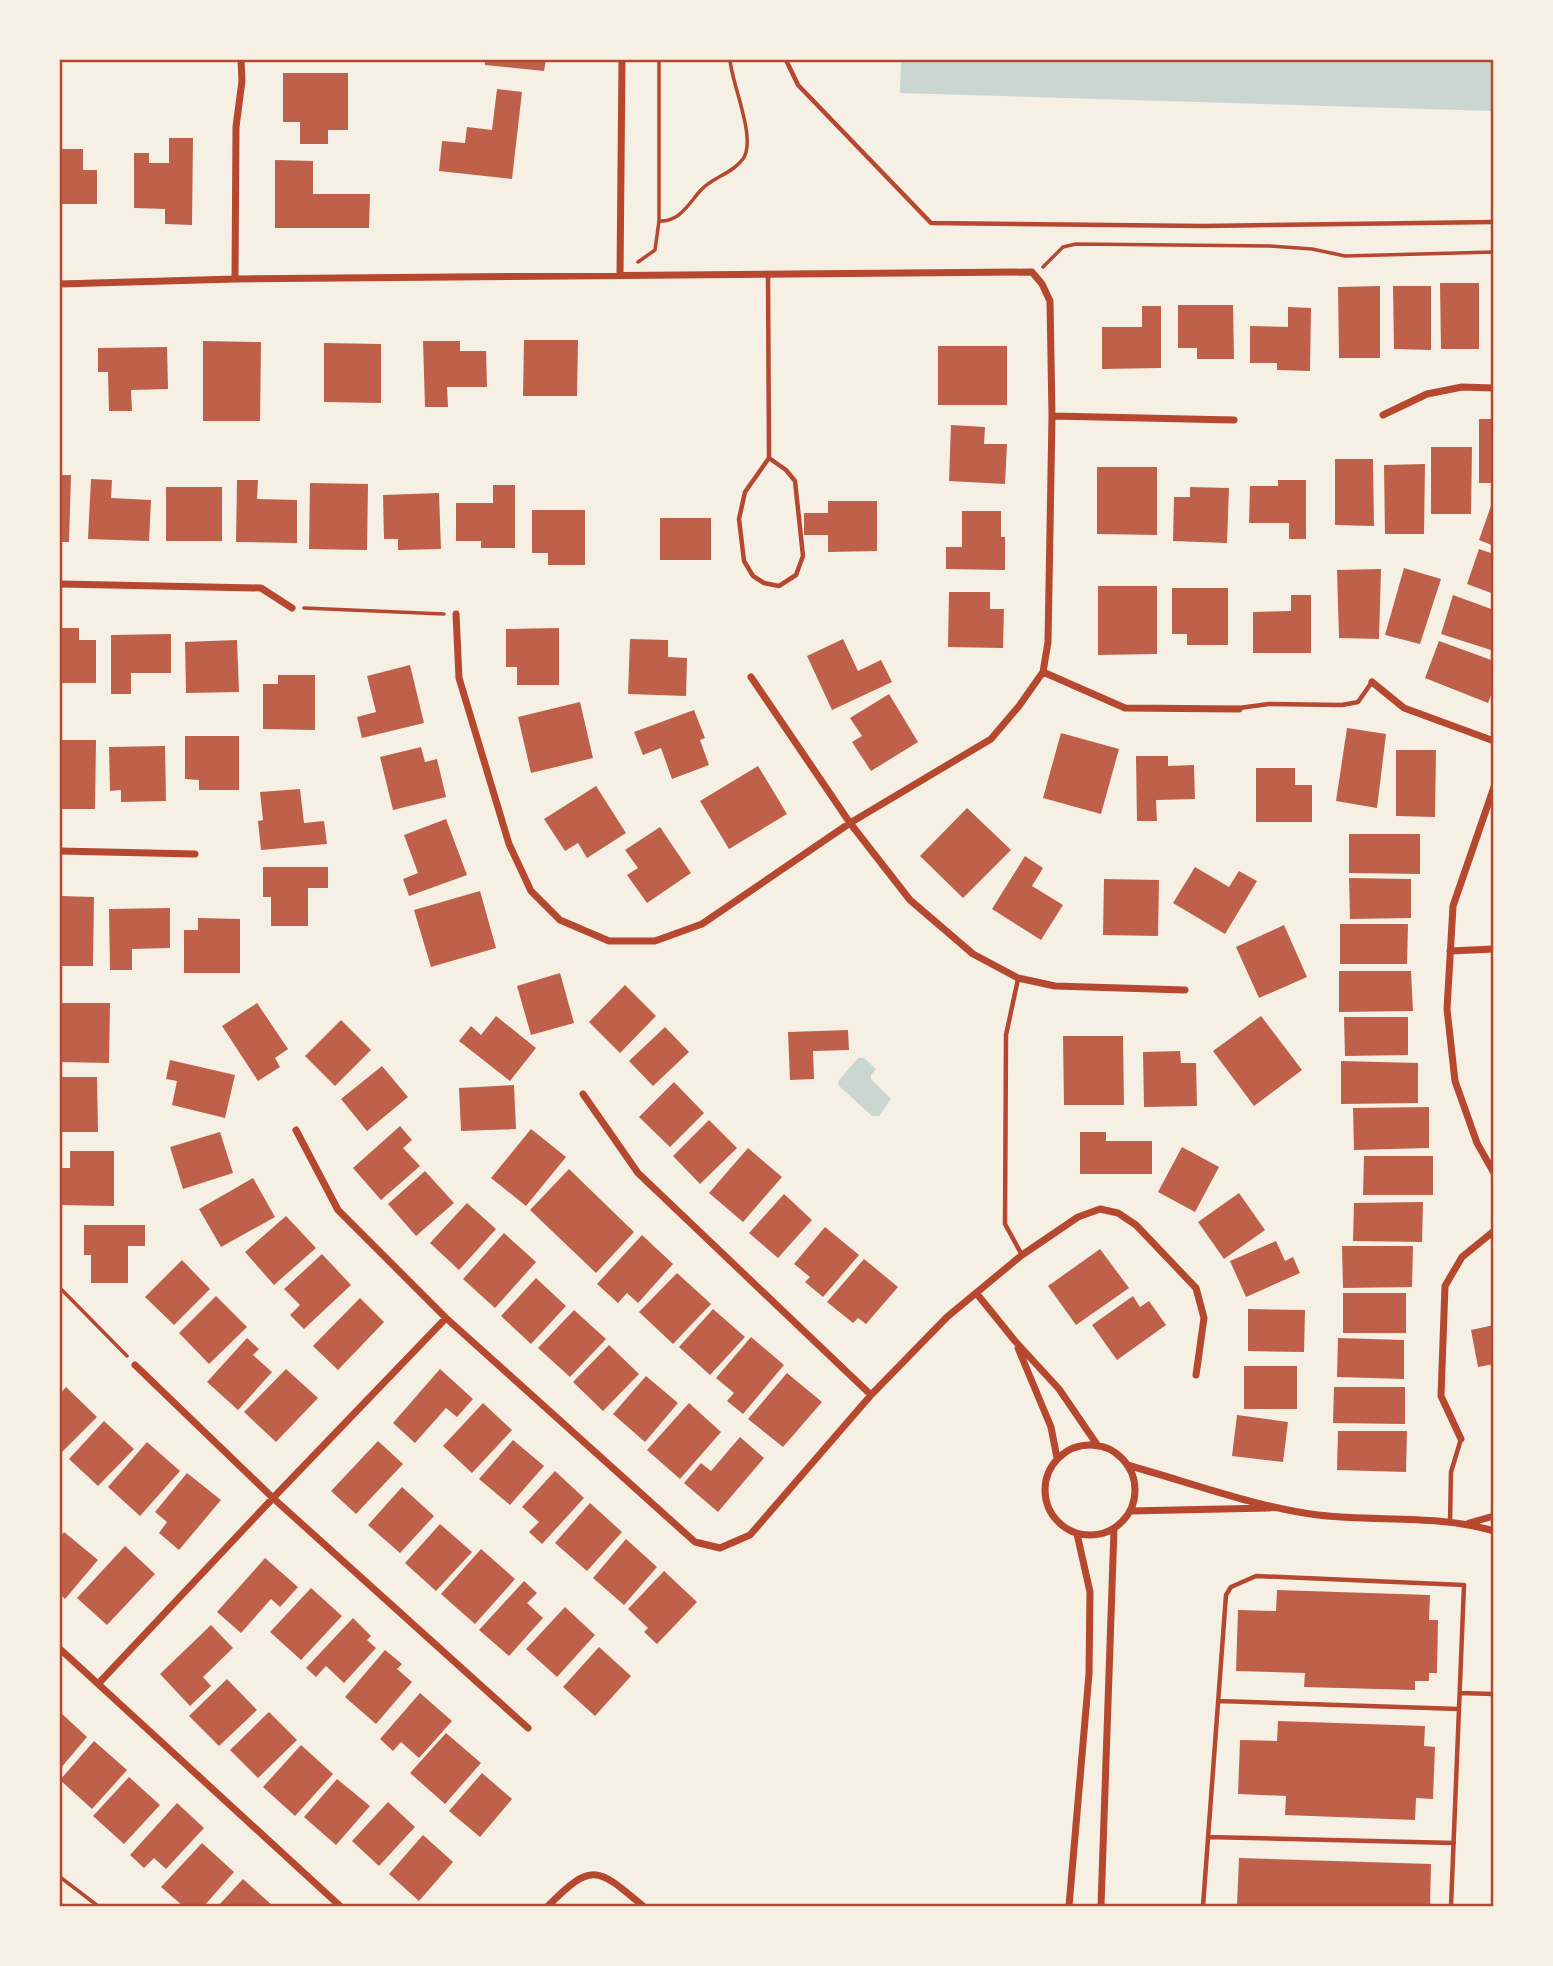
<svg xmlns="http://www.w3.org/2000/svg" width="1553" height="1966" font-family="'DejaVu Sans',sans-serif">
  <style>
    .water { fill: #c9d6d2 }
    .building { fill: #bf614a }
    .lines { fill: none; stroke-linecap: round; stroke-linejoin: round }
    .path { stroke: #b5482f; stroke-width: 3.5 }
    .service { stroke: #b5482f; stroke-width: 4.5 }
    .minor { stroke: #b5482f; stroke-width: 7 }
    .neatline { fill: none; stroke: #b5482f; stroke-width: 2.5 }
  </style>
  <rect width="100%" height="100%" fill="#f6efe4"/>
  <path class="water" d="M901 60H1493V111L900 93Z
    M858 1058H864L876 1069 871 1075V1079L891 1099 879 1116H872L838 1085 839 1080Z"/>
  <path class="building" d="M485 60H546L544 71 485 65Z
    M283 73H348V130H328V144H300V122H283Z
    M497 89 522 92 512 179 439 171 442 141 465 143 467 127 492 130Z
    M169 138H193L192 225 165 224V209L134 208V153H149V163H169Z
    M60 149H83V170H97V204H60Z
    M275 160 313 161V194H370L369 228H275Z
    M1440 283H1479V349H1441Z
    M1380 286V358H1339L1338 287Z
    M1393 286H1431V350L1394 349Z
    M1178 305H1233L1234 359H1197V348H1178Z
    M1142 306H1161V368L1102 369V327H1142Z
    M1288 307 1311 308 1310 371 1277 370V363H1250V326L1288 327Z
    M524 340H578L577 396H523Z
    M203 341 261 342 260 421H203Z
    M423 341H460V351H486L487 387H447L448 407H425Z
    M324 343 381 344V403L324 402Z
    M938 346H1007V405H938Z
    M167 347 168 389 131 390 132 411H109L108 372H98V348Z
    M1479 419H1494V483H1479Z
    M951 425 985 427 984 444H1007L1005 484 949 481Z
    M1431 447H1472L1471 514H1431Z
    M1335 459H1373L1374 526 1335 525Z
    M1425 464 1424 534H1385L1384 465Z
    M1097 467H1157V535L1097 534Z
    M60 475H71L69 542H60Z
    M91 479 112 480 111 498 151 500 149 541 88 539Z
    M237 480H258L257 499 297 500V543L236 542Z
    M1278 480H1306V539H1289V523H1249L1250 486H1278Z
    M310 483 368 484 367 550 309 549Z
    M493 485H515V548H481V541H456V503H493Z
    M166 487H222V541H166Z
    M1190 487 1229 488 1227 543 1173 541 1174 497H1190Z
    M439 493 441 549 398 550V539H384L383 495Z
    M828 501H877V551L828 552V535H804V513H828Z
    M1492 503 1494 504V546L1479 540Z
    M532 510H585V565H548V553H532Z
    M962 511H1001V537H1005V570L946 569V547H962Z
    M660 518H711V560H660Z
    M1479 549 1494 554V594L1467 584Z
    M1404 568 1441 579 1420 644 1385 635Z
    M1381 569 1379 639 1339 638 1337 570Z
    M1098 586H1157V654L1098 655Z
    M1172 588H1228V645H1187V634H1172Z
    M949 592H990V609H1004L1003 648 948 647Z
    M1291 595H1311V653H1253V612L1291 611Z
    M1453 595 1494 610V651L1441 634Z
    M60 628H79V640H96V683H60Z
    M559 628V685H517V667H506V629Z
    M171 634V673H131V694H111V635Z
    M630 639 668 640V657L687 658 686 696 628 694Z
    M843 639 858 671 881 660 892 682 832 710 807 656Z
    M237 640 239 692 186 693 185 642Z
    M1439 641 1494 661V688L1488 703 1425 678Z
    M410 665 424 723 362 738 357 717 376 712 367 676Z
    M278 675H315V730L263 729V684H278Z
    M889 694 918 742 871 771 852 742 862 736 850 718Z
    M580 702 593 758 531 773 518 717Z
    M694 710 705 738 700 740 709 765 672 779 661 748 643 755 634 732Z
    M1347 728 1386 734 1377 808 1336 801Z
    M1061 733 1119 749 1101 814 1043 798Z
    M185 736H239V790H199V780L185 779Z
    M60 740H96L95 809H60Z
    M165 746 166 801 121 802V790L110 791 109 747Z
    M421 747 425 762 437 759 446 797 393 810 380 757Z
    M1396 750H1436L1435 817 1396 816Z
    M1136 756H1168V766L1194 765 1195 799 1156 800 1157 821H1137Z
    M758 766 787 814 729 849 700 801Z
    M1256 768H1295V785H1312V822H1256Z
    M596 786 626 833 587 858 578 843 565 851 544 819Z
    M300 789 304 823 324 821 327 844 261 850 258 821 263 820 260 792Z
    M967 808 1011 850 963 898 920 856Z
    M446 819 467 875 409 896 403 879 418 873 404 835Z
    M660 827 691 873 647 903 627 875 638 868 625 850Z
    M1349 834H1420V874L1349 873Z
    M1025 856 1043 868 1032 886 1063 905 1041 940 992 909Z
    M263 867H328V888H308V926H271V897H263Z
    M1195 867 1229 887 1239 871 1257 881 1225 934 1173 903Z
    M1349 878 1411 879V918L1350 919Z
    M1104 879 1159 880 1158 936 1103 935Z
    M480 891 496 948 431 967 414 910Z
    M60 896 94 897 93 966H60Z
    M170 908V948L132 949V970H110L109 909Z
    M198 918 240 919V973H184V930H198Z
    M1340 924H1408L1407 964H1340Z
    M1284 925 1307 977 1259 998 1236 947Z
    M1339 971H1411L1413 1011 1339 1012Z
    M560 973 574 1023 531 1035 517 986Z
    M625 985 656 1016 620 1053 589 1022Z
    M60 1003H110L109 1063 60 1062Z
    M257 1003 288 1049 275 1058 280 1067 258 1081 222 1026Z
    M496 1016 536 1048 510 1081 459 1041 471 1026 481 1035Z
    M1261 1016 1302 1070 1254 1106 1213 1051Z
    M1344 1017H1408V1055L1345 1056Z
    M341 1020 371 1050 335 1086 305 1056Z
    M665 1027 689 1052 653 1086 629 1061Z
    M848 1030 849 1050 813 1051 814 1079 790 1080 788 1032Z
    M1063 1036H1123L1124 1105H1064Z
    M1180 1051 1181 1063H1196L1197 1106 1144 1107 1143 1052Z
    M170 1060 235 1075 225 1118 172 1105 177 1081 166 1079Z
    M1341 1061 1418 1063V1103L1341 1104Z
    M382 1066 408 1097 367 1131 341 1099Z
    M60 1077H97L98 1132H60Z
    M674 1082 704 1113 670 1147 639 1117Z
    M514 1085 516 1129 461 1131 459 1088Z
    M1429 1107V1148L1354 1150 1353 1108Z
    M709 1120 737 1148 700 1184 673 1156Z
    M400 1126 412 1140 403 1148 420 1166 381 1200 353 1168Z
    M531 1129 566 1157 526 1206 491 1178Z
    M220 1132 233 1173 183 1189 170 1147Z
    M1080 1132H1106V1141H1152V1174H1080Z
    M1182 1147 1219 1167 1195 1212 1158 1192Z
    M748 1148 782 1177 743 1222 709 1193Z
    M70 1151H114V1206L60 1205V1168H70Z
    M1364 1156H1433V1195H1363Z
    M569 1169 634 1232 596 1273 530 1210Z
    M425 1171 454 1203 416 1236 388 1204Z
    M253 1178 275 1217 221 1247 199 1209Z
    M1239 1193 1265 1230 1224 1259 1198 1222Z
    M784 1194 812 1220 778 1258 749 1233Z
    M1423 1202 1422 1242 1353 1241 1354 1203Z
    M467 1203 496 1229 459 1270 430 1243Z
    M286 1216 316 1248 274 1285 245 1252Z
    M84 1225H145V1246H128V1283H91V1255H84Z
    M825 1227 859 1255 823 1297 805 1282 810 1277 794 1264Z
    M504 1233 536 1262 495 1308 463 1279Z
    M642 1235 673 1264 638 1303 627 1293 618 1303 597 1284Z
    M1276 1241 1285 1261 1293 1257 1300 1273 1246 1297 1230 1261Z
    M1342 1246H1413L1412 1287 1343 1288Z
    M1100 1249 1129 1288 1076 1325 1048 1286Z
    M322 1254 351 1285 304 1329 290 1315 300 1305 284 1289Z
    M864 1259 898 1287 866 1324 858 1318 853 1323 827 1302Z
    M182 1260 210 1289 174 1325 145 1297Z
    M677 1273 711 1304 673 1344 639 1312Z
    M536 1278 566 1306 531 1344 501 1316Z
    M1343 1293H1406V1333H1343Z
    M216 1296 247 1327 209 1364 179 1333Z
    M1133 1296 1140 1307 1149 1301 1166 1325 1117 1360 1092 1325Z
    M360 1298 384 1322 338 1370 313 1346Z
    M713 1309 745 1337 710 1375 679 1347Z
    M1248 1309 1305 1310 1304 1352 1248 1351Z
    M574 1310 606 1339 570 1377 538 1348Z
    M1494 1325V1364L1478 1367 1471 1330Z
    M751 1337 784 1365 743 1414 727 1401 734 1393 716 1378Z
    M247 1338 259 1349 253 1355 272 1372 238 1410 207 1382Z
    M1338 1338 1404 1340V1379L1337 1377Z
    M609 1345 639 1374 603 1411 573 1382Z
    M1244 1366H1297V1409H1244Z
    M286 1369 318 1398 276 1442 244 1412Z
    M440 1369 473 1399 457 1417 446 1408 415 1443 393 1423Z
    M787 1373 822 1402 783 1447 748 1419Z
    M646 1376 678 1403 645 1442 613 1414Z
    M66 1387 97 1417 60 1454V1394Z
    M1334 1387H1405V1424L1333 1423Z
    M483 1403 512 1430 472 1473 443 1446Z
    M689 1403 721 1432 680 1479 647 1450Z
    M1237 1415 1288 1422 1283 1462 1232 1456Z
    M104 1421 134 1449 98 1486 69 1459Z
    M1338 1431H1407L1406 1472 1337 1470Z
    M740 1437 764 1458 718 1512 684 1483 701 1463 711 1471Z
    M513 1440 544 1466 510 1505 479 1479Z
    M378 1441 403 1464 356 1514 331 1491Z
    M147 1442 180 1471 140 1516 108 1487Z
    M555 1471 584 1498 542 1544 529 1532 539 1522 522 1507Z
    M187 1473 221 1500 179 1550 159 1533 167 1522 155 1512Z
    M402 1487 434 1516 400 1553 368 1525Z
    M590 1503 622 1532 587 1571 555 1543Z
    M440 1524 472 1552 436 1591 405 1563Z
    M64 1532 98 1560 65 1599 60 1594V1538Z
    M626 1539 657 1567 624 1605 593 1578Z
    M125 1546 155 1574 107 1625 77 1598Z
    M481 1549 515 1579 475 1624 441 1594Z
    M265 1558 298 1587 280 1607 271 1599 241 1633 217 1612Z
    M664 1571 697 1602 657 1644 644 1632 648 1628 628 1609Z
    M524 1581 537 1593 527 1603 543 1618 509 1656 479 1630Z
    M311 1588 342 1616 301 1660 270 1632Z
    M1277 1590 1430 1595 1429 1620H1438L1437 1673H1429V1681H1415V1690L1304 1687 1305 1673 1236 1671 1238 1610 1276 1611Z
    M565 1607 595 1635 557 1677 526 1649Z
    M353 1618 371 1636 367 1640 376 1648 344 1683 326 1666 316 1677 306 1668Z
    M211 1625 233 1648 203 1677 211 1686 190 1706 160 1674Z
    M599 1647 631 1676 595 1716 563 1687Z
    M385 1650 402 1664 397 1669 412 1682 376 1724 345 1697Z
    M227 1679 257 1710 219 1746 189 1716Z
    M420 1693 452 1721 419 1758 401 1742 393 1751 380 1739Z
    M60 1712 87 1737 60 1769Z
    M269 1712 297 1740 258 1778 230 1750Z
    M1278 1721 1425 1726 1424 1746 1435 1747 1433 1799 1416 1798 1415 1820 1285 1815 1286 1796 1238 1794 1240 1740 1277 1741Z
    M446 1733 481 1763 445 1804 410 1773Z
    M94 1741 127 1770 92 1809 60 1780Z
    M301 1745 333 1774 295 1816 263 1787Z
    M482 1773 512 1799 480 1837 449 1811Z
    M129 1777 160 1805 124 1844 93 1816Z
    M337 1779 370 1806 336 1845 304 1817Z
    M388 1802 415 1827 379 1866 352 1841Z
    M177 1803 204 1828 166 1869 154 1858 144 1868 130 1855Z
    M423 1835 453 1862 419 1901 389 1874Z
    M202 1843 234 1872 204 1906H183L161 1887Z
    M1239 1858 1431 1864 1430 1906H1237Z
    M243 1879 273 1906H218Z"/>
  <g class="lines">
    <path class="path" d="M659 221C679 222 688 205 700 191 712 177 732 174 743 159 757 139 732 85 730 60
      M638 262 655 250 659 221V60
      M1043 267 1063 247 1076 244 1270 246 1312 249 1345 256 1494 252
      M304 608 444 614
      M60 1288 127 1356
      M60 1877 98 1906"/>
    <path class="service" d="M786 60 798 85 931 223 1204 226 1494 222
      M768 275 769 458 745 492 739 519 744 561 753 576 764 583 779 586 796 575 803 556 795 481 786 470 769 458
      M1239 708 1269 704 1342 705 1358 702 1372 682
      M1018 979 1006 1035 1005 1224 1022 1255
      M1450 1522 1451 1472 1461 1439
      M1460 1693 1494 1694
      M1218 1701 1459 1709
      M1208 1837 1454 1843
      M1203 1906 1226 1595 1231 1587 1256 1576 1464 1585 1451 1906"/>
    <path class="minor" d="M620 275 622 60
      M235 279 236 127 242 81 241 60
      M60 284 235 279 1032 272 1042 284 1050 301 1052 416 1048 642 1043 672 1019 706 991 739 850 823 702 924 655 941H609L560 920 531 891 509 844 459 678 456 614
      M1383 415 1427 394 1462 387 1494 388
      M1052 416 1234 420
      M60 584 261 588 292 608
      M1043 672 1125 708 1239 709
      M751 677 850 823 910 900 973 954 1018 978 1055 986 1185 990
      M1372 682 1404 708 1494 741
      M1494 787 1453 906 1447 1009 1455 1081 1477 1143 1494 1173
      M60 851 195 854
      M1450 951 1494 949
      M583 1094 638 1173 871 1395
      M296 1130 338 1210 446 1318 695 1542 720 1548 750 1535 871 1395 947 1317 1022 1255 1078 1217 1100 1209 1118 1213 1136 1225 1196 1288 1204 1318 1196 1375
      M977 1294 1015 1341 1059 1389 1098 1446
      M1018 1348 1051 1427 1057 1458
      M135 1365 273 1498 528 1728
      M1461 1439 1441 1396 1445 1286 1462 1257 1494 1231
      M1045 1490a45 45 0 1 1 90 0a45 45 0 1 1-90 0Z
      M1127 1465C1189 1482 1255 1507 1318 1515 1377 1522 1437 1514 1494 1531
      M1130 1511 1269 1508
      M1469 1523 1494 1516
      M60 1649 340 1906
      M98 1684 273 1498 446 1318
      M548 1906C592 1861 598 1868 643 1906
      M1069 1906 1089 1674 1090 1592 1077 1534
      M1101 1906 1114 1529"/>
  </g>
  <rect width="1553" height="1966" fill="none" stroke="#f6efe4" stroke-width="122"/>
  <rect x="61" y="61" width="1431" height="1844" class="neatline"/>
</svg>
